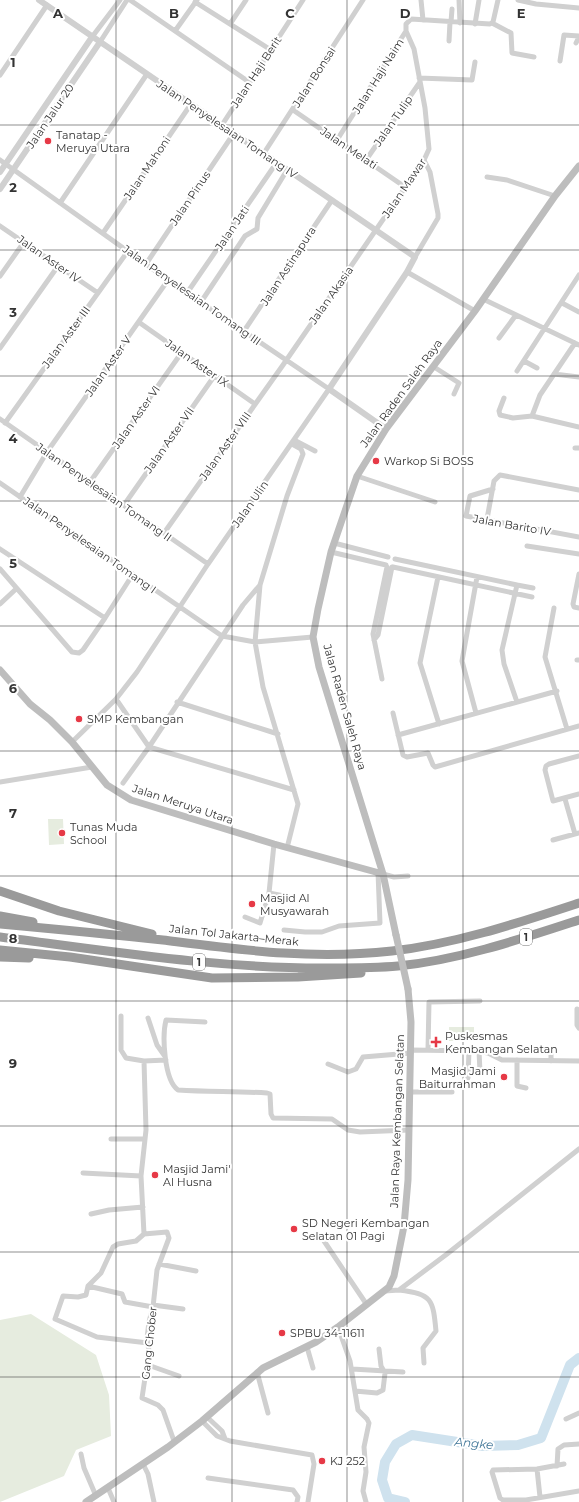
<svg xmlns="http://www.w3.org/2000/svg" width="579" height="1502" font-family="Montserrat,sans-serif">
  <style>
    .green { fill: #e6ecdf }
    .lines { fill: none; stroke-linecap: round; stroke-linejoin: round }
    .river { stroke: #cfe2ee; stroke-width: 10 }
    .minor { stroke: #d0d0d0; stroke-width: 5 }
    .tertiary { stroke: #d0d0d0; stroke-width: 6 }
    .secondary { stroke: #bdbdbd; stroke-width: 7 }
    .motorway { stroke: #9a9a9a; stroke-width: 9 }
    .secondary-bridge { stroke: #bdbdbd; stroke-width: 7 }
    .grid { fill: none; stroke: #333; stroke-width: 1; stroke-opacity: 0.55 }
    .poi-dot { fill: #e63946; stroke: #fff; stroke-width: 1.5 }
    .labels { text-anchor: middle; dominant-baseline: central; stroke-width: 4; stroke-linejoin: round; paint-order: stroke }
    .shield { fill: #fff; stroke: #707070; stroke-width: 1 }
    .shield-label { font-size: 10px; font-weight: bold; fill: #333 }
    .street-label { font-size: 11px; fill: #333; stroke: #fff }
    .poi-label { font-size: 11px; fill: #333; stroke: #fff; text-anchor: start }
    .water-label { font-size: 12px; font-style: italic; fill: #3f7597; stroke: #fff }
    .grid-label { font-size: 13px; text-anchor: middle; font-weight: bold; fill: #333; stroke: #fff; stroke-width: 4; stroke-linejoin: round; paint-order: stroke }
  </style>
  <rect width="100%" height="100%" fill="#fff"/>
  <path class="green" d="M48 819H63L64 844 49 845Z
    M449 1027H474V1041H449Z
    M31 1314 96 1355 109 1395 111 1436 76 1450 64 1476 0 1502V1320Z"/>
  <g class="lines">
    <path class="river" d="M405 1502 388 1498 382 1480 385 1462 396 1444 412 1435 483 1446 518 1445 541 1438 570 1365 579 1358"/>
    <path class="minor" d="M130 0 249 82
      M421 0 423 20
      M459 0 460 23
      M518 0 536 4 579 8
      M195 2 271 50
      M451 22 452 9
      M492 23 511 33 512 53 534 57
      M230 24 246 0
      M475 24 479 0
      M175 31 197 0
      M92 37 120 0
      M449 41 450 22
      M100 42 127 0
      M576 43 579 37
      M560 61 564 35 579 36
      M0 75 47 5
      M419 78 472 80 475 62
      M293 110 405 187
      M222 125 303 0
      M337 140 406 31V24L411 19 490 24 493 22 498 0
      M264 153 363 0
      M0 160 168 280 329 389 208 564 137 672 116 699 72 742
      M366 160 420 82
      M487 177 507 180 555 196
      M60 203 147 74
      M0 226 98 293
      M103 233 191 104
      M415 257 438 218V214L430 172 424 160
      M146 264 234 133
      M407 272 475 311
      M0 276 24 242
      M187 293 277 162
      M483 299 579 345
      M201 302 245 236 257 229 258 218 287 170
      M562 303 579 312
      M140 323 255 404
      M244 331 332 200
      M499 338 516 315
      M0 348 58 266
      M524 361 537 368
      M434 367 459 383 454 394
      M517 371 579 275
      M554 374 579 377
      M504 398 499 411 500 415 513 418 532 416 579 427
      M532 416 540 395 575 343
      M0 419 208 564
      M5 423 128 251
      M294 440 315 451
      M575 448H579
      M357 476 435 502
      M90 482 182 352
      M0 483 222 636 255 642 313 637
      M493 489 470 496 466 516 579 537
      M20 497 47 452 168 280
      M124 505 215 375
      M487 519 494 481 500 475 579 490
      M164 533 283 365 424 160 429 149 425 108 414 49 406 31
      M334 543 388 557
      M527 546 579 554
      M0 549 105 618 133 574
      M331 552 386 565
      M395 559 517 585 502 650 504 664 517 702
      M393 567 532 597
      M0 569 72 652 79 653 83 650 105 618
      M579 574 573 604 574 607 579 608
      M438 577 420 663 439 724
      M517 585 533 588
      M0 604 16 589
      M554 608 545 657 567 729
      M374 640 378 635 392 567
      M577 660H579
      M382 679 373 634 387 567
      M116 699 149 747 294 790
      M177 702 278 734
      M393 713 403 755 407 757 428 753 433 765 435 767 579 726
      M476 713 462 661 477 577
      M398 735 557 691
      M579 756 549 764 546 766 545 770 553 801 579 794
      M0 782 92 767
      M123 783 149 747 243 605 260 585
      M565 799 575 834
      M553 840 579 833
      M287 848 298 804 263 687 255 642 260 585 287 496 303 454 301 449 292 444
      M383 874 394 877 408 876
      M269 893 289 897
      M245 917 260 923 269 893 274 844
      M284 930 305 932H322L339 926 380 923 378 872
      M577 1009V1025L579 1028
      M121 1016V1050L126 1058 144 1061 166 1060
      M148 1018 157 1045 164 1055
      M205 1022 166 1020C162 1036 164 1080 178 1090 208 1092 237 1091 267 1093L270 1094 271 1114 273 1118 332 1119 348 1130 360 1132 409 1130
      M411 1050 476 1051 488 1053 502 1060 579 1061
      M428 1050 429 1002 480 1001
      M479 1051 480 1072
      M551 1052V1061
      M517 1060V1086L526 1088
      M144 1061 146 1130 141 1176 144 1234
      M328 1064 348 1072 356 1069 363 1057 411 1053
      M468 1078 469 1050
      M410 1092H452
      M111 1139H145
      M83 1173 141 1176
      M91 1214 109 1210 143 1207
      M144 1234 167 1232 169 1238 157 1270 153 1307 149 1322 147 1338 149 1351 142 1398 158 1405 163 1410 174 1441
      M144 1234 136 1241 118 1244 113 1247 101 1273 88 1286 86 1295 78 1297 63 1296 55 1319 97 1337 148 1343
      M324 1241 367 1305
      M159 1264 196 1271
      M88 1286 122 1294 125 1302 153 1307
      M399 1290C432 1294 433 1299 436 1331L423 1348 424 1363
      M385 1291 399 1290 447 1254 579 1149
      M153 1305 183 1309
      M338 1327 350 1361 358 1410 367 1419 369 1423 364 1447 366 1472 363 1491 366 1502
      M307 1347 313 1368
      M148 1365 179 1376
      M352 1369 403 1372
      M257 1372 268 1413
      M355 1391 377 1393 383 1390 385 1373 381 1366 379 1349
      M207 1417 222 1431 225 1439
      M566 1419 579 1413
      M202 1421 217 1436 230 1441 312 1455 314 1464 308 1502
      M81 1454 84 1468 96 1496
      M143 1464 148 1474 154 1502
      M564 1464 537 1469 493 1470 492 1472 500 1498 503 1500H526L579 1491
      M557 1466 558 1449 564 1445 579 1444
      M537 1469 540 1497
      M208 1478 293 1490 298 1497 297 1502
      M108 1488 114 1502"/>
    <path class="tertiary" d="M39 0 415 257 407 272 329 389 386 429
      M0 172 92 37
      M0 189 100 42"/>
    <path class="secondary" d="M0 670 30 704 50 720 72 742 107 785 131 800 274 844 383 874
      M396 935 383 874 319 667 313 637 318 609 331 552 357 476 386 429 475 311 555 196 579 166
      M86 1502 168 1447 202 1421 263 1368 316 1342 338 1327 389 1287 394 1276 404 1226 408 1180 411 1022 408 989"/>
    <path class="motorway" d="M0 891 59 911 152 934
      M0 916 33 922
      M0 924C54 929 108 934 163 940 242 950 311 960 392 951 455 944 518 923 579 903
      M0 937C110 951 220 969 331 968 353 968 376 968 398 966 459 960 521 939 579 920
      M0 950 70 957 212 978 298 977 361 973
      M0 957 29 958"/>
    <path class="secondary-bridge" d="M396 935 408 989"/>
  </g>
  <path class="grid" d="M116 0V1502M232 0V1502M347 0V1502M463 0V1502M0 125H579M0 250H579M0 376H579M0 501H579M0 626H579M0 751H579M0 876H579M0 1001H579M0 1126H579M0 1252H579M0 1377H579"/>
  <g class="poi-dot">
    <circle cx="48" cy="141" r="4"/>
    <circle cx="376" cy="461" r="4"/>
    <circle cx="79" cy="719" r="4"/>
    <circle cx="62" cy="833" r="4"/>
    <circle cx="252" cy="904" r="4"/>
    <path d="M434 1036h4v4h4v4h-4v4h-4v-4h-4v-4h4z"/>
    <circle cx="504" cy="1077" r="4"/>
    <circle cx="155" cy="1175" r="4"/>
    <circle cx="294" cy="1229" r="4"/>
    <circle cx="282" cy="1333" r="4"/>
    <circle cx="322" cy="1461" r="4"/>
  </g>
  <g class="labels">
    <g class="shield">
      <rect x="520" y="929" width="12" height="16" rx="3"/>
      <rect x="193" y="954" width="12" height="16" rx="3"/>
    </g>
    <g class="shield-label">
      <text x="526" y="937">1</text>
      <text x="199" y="962">1</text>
    </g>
    <g class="street-label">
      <text transform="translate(256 72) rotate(-57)">Jalan Haji Berit</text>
      <text transform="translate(378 76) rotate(-58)">Jalan Haji Naim</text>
      <text transform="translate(314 77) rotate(-57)">Jalan Bonsai</text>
      <text transform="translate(50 116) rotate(-56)">Jalan Jalur 20</text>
      <text transform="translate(393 121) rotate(-55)">Jalan Tulip</text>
      <text transform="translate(227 129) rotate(34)">Jalan Penyelesaian Tomang IV</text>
      <text transform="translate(349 148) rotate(34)">Jalan Melati</text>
      <text transform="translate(147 168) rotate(-56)">Jalan Mahoni</text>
      <text transform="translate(404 188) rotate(-56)">Jalan Mawar</text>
      <text transform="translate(190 198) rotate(-56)">Jalan Pinus</text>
      <text transform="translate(232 228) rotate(-56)">Jalan Jati</text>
      <text transform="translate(49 259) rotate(35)">Jalan Aster IV</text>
      <text transform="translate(288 266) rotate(-57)">Jalan Astinapura</text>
      <text transform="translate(192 295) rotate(35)">Jalan Penyelesaian Tomang III</text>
      <text transform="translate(331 295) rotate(-55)">Jalan Akasia</text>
      <text transform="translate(66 337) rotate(-54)">Jalan Aster III</text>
      <text transform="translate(197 363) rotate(35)">Jalan Aster IX</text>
      <text transform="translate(108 366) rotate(-55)">Jalan Aster V</text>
      <text transform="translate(401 393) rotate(-54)">Jalan Raden Saleh Raya</text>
      <text transform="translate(136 417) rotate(-55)">Jalan Aster VI</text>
      <text transform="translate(169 440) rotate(-55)">Jalan Aster VII</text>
      <text transform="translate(225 446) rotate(-55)">Jalan Aster VIII</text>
      <text transform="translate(104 492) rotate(35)">Jalan Penyelesaian Tomang II</text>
      <text transform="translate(250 504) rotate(-55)">Jalan Ulin</text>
      <text transform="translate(512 525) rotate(10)">Jalan Barito IV</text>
      <text transform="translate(90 545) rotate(35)">Jalan Penyelesaian Tomang I</text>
      <text transform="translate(345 707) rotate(74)">Jalan Raden Saleh Raya</text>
      <text transform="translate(183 804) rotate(18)">Jalan Meruya Utara</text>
      <text transform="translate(234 935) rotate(6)">Jalan Tol Jakarta–Merak</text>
      <text transform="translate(397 1121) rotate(-88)">Jalan Raya Kembangan Selatan</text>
      <text transform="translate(149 1343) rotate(-84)">Gang Chober</text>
    </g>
    <g class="poi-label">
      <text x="56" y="135">Tanatap -<tspan x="56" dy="13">Meruya Utara</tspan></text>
      <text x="384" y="461">Warkop Si BOSS</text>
      <text x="87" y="719">SMP Kembangan</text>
      <text x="70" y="827">Tunas Muda<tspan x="70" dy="13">School</tspan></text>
      <text x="260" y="898">Masjid Al<tspan x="260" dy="13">Musyawarah</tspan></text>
      <text x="445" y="1036">Puskesmas<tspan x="445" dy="13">Kembangan Selatan</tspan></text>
      <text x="496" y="1071" text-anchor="end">Masjid Jami<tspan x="496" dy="13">Baiturrahman</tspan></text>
      <text x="163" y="1169">Masjid Jami'<tspan x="163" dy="13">Al Husna</tspan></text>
      <text x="302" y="1223">SD Negeri Kembangan<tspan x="302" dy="13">Selatan 01 Pagi</tspan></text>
      <text x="290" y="1333">SPBU 34-11611</text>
      <text x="330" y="1461">KJ 252</text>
    </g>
    <g class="water-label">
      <text transform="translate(474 1443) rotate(5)">Angke</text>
    </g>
  </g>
  <g class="grid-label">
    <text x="58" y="18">A</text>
    <text x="174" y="18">B</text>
    <text x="290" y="18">C</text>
    <text x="405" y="18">D</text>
    <text x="521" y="18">E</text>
    <text x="13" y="67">1</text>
    <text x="13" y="192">2</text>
    <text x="13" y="317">3</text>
    <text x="13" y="443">4</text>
    <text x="13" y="568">5</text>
    <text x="13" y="693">6</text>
    <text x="13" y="818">7</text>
    <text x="13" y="943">8</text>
    <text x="13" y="1068">9</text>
  </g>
</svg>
